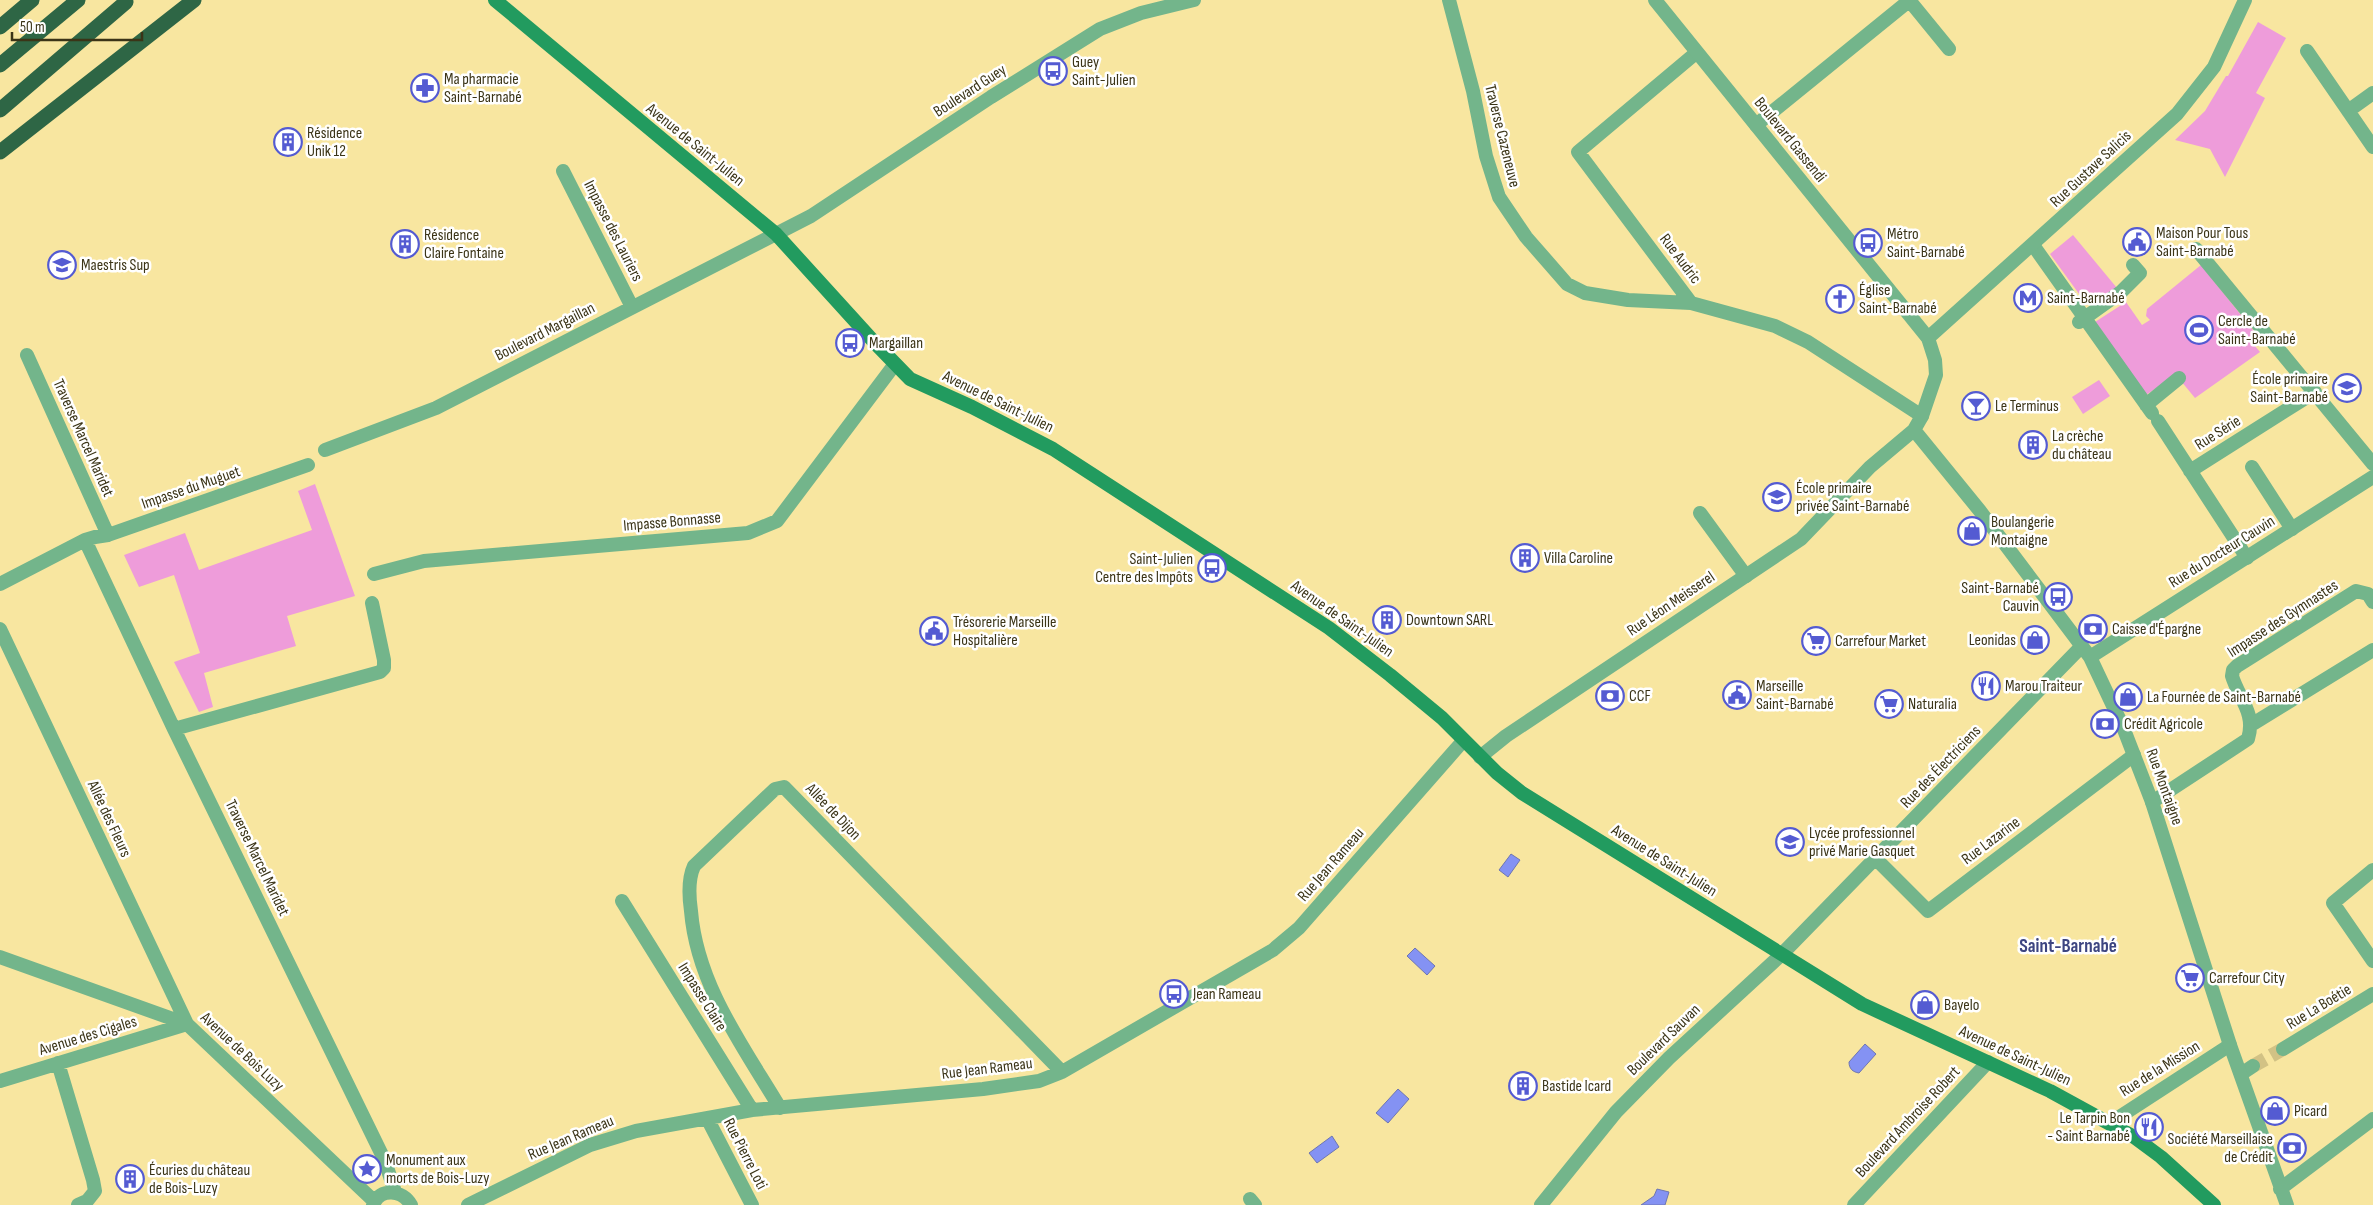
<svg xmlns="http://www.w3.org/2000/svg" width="2373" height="1205" font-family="'Sofia Sans Condensed',sans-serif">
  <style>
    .green { fill: #ee9cda }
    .water { fill: #8492f3; stroke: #6e76b1 }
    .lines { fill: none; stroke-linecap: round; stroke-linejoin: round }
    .minor-tunnel { stroke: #d2c285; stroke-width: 14; stroke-dasharray: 14 7; stroke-linecap: butt }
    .pedestrian { stroke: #73b58b; stroke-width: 14 }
    .minor { stroke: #73b58b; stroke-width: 14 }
    .tertiary { stroke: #73b58b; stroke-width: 14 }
    .secondary { stroke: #229b5f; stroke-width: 14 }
    .motorway { stroke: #2e6645; stroke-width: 15 }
    .labels { text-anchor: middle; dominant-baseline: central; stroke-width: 5; stroke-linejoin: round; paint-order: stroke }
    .poi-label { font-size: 16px; fill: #3b3417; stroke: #fff; text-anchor: start }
    .street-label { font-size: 16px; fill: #3b3417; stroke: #fff }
    .quarter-label { font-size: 19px; font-weight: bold; fill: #3d4581; stroke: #fff }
  </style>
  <rect width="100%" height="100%" fill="#f8e6a0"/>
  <path class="green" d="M2258 22 2286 38 2256 93 2265 98 2225 177 2210 149 2175 140 2205 111 2226 76H2228Z
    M2073 235 2117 288 2099 300 2082 298 2050 254Z
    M2201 265 2257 335 2250 340 2260 352 2195 398 2176 375 2146 395 2095 322 2126 302 2142 325 2150 320 2146 316 2147 309Z
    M2099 380 2110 396 2083 414 2072 397Z
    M315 484 355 596 287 616 296 646 204 673 213 707 199 712 174 662 200 653 174 575 139 587 124 555 185 533 199 570 312 530 298 491Z"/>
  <path class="water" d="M1511 854 1520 860 1508 877 1499 870Z
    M1415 948 1435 966 1427 975 1407 956Z
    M1865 1044 1876 1054 1859 1073C1853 1072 1849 1069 1849 1062Z
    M1398 1089 1409 1099 1388 1123 1376 1113Z
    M1332 1136 1339 1147 1317 1163 1309 1153Z
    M1657 1189 1669 1192 1665 1205H1641L1654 1196Z"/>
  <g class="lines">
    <path class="minor-tunnel" d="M2253 1066 2283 1049"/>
    <path class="pedestrian" d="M2033 245 2152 413
      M2079 322 2121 292 2140 273 2133 265
      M2146 405 2179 378"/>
    <path class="minor" d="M1449 0 1473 91 1486 156 1499 197 1526 237 1567 284 1585 293 1628 300 1691 303
      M1909 0 1949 49
      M2307 51 2373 147
      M1696 53 1578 152 1691 303 1775 326 1808 342 1922 416
      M2348 111 2373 93
      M1756 125 1910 0
      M563 171 632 307
      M2196 249 2373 464
      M1928 338 2177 114 2214 67 2245 0
      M27 355 108 535
      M2158 421 2247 558
      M325 450 436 408 811 216 991 97 1100 29 1141 13 1194 0
      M2252 467 2292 529
      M2190 471 2315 392
      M1700 513 1746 576
      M85 540 174 729 385 1161 395 1192
      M374 574 424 561 748 533 777 521 895 364
      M0 584 85 540 95 537 108 535 308 465
      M0 629 187 1024 0 1081
      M2251 725 2373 650
      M174 729 380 672 384 668V660L372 603
      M2152 802 2248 739C2256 713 2239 699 2232 676L2233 670 2237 666 2356 591 2368 594 2373 602
      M1876 859 1928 911 2134 755
      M2373 870 2333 903 2373 961
      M622 901 752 1110
      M0 957 187 1024 374 1201
      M2283 1049 2373 994
      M58 1063 93 1180 95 1191 87 1201 78 1205
      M2241 1074 2253 1066
      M780 1108C743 1046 697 985 691 911 689 897 688 879 694 866L775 789 784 787 1062 1072
      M707 1118 752 1205
      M2110 1123 2230 1045
      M1250 1199 1255 1205
      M373 1205C380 1187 403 1190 411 1205
      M468 1205 590 1145 636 1131 752 1110 983 1089 1039 1081 1062 1072 1273 950 1299 928 1463 741
      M1541 1205 1616 1112 1669 1058 1781 955 2082 646
      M1854 1205 1988 1062"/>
    <path class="tertiary" d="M1914 430 1980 511 2090 657 2123 727 2152 802 2230 1045 2287 1205
      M2090 657 2373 477
      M1480 757 1506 736 1801 539 1870 467 1914 430 1922 416 1936 375 1935 360 1928 338 1655 0
      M2280 1189 2373 1119"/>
    <path class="secondary" d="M495 0 776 234 875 343 910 379 972 407 1053 449 1329 628 1390 675 1442 718 1497 773 1522 793 1862 1004 2050 1091 2134 1137 2161 1157 2214 1205"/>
    <path class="motorway" d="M0 27 32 0
      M0 65 78 0
      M0 110 126 2
      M0 152 194 0"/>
  </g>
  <defs>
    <symbol id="bus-ring" viewBox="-11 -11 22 22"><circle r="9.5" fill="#fff" stroke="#545bd2" stroke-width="1.5"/><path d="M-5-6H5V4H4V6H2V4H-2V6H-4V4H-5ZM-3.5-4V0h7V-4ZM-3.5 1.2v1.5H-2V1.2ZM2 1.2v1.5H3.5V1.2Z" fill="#545bd2"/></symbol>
    <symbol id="pharmacy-ring" viewBox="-11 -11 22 22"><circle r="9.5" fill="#fff" stroke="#545bd2" stroke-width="1.5"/><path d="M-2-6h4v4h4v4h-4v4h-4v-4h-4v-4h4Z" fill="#545bd2"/></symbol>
    <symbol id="building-ring" viewBox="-11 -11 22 22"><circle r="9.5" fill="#fff" stroke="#545bd2" stroke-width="1.5"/><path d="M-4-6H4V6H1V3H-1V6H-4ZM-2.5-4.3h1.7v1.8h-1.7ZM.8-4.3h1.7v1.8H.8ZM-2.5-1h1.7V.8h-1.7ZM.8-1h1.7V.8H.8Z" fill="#545bd2"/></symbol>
    <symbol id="civic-ring" viewBox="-11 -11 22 22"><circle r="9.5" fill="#fff" stroke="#545bd2" stroke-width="1.5"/><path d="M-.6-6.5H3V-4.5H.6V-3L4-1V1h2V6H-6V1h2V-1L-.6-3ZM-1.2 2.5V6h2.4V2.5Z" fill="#545bd2"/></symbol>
    <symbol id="university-ring" viewBox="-11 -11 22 22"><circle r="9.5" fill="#fff" stroke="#545bd2" stroke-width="1.5"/><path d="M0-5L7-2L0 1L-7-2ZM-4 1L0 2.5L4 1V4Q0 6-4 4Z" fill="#545bd2"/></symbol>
    <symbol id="metro-ring" viewBox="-11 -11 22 22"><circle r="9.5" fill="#fff" stroke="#545bd2" stroke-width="1.5"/><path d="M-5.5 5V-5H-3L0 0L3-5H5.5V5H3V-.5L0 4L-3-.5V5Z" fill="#545bd2"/></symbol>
    <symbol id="church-ring" viewBox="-11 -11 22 22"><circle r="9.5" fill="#fff" stroke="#545bd2" stroke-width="1.5"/><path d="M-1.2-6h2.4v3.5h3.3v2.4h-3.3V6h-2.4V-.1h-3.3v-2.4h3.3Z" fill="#545bd2"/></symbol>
    <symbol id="stadium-ring" viewBox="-11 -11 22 22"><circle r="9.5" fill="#fff" stroke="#545bd2" stroke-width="1.5"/><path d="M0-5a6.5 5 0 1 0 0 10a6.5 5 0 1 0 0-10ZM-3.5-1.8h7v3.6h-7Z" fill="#545bd2"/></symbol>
    <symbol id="school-ring" viewBox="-11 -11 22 22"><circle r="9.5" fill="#fff" stroke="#545bd2" stroke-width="1.5"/><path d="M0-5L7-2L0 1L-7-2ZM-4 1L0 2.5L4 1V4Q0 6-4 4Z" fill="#545bd2"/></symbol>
    <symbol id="bar-ring" viewBox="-11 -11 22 22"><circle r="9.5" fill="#fff" stroke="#545bd2" stroke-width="1.5"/><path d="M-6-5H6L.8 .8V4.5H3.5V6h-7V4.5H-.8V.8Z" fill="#545bd2"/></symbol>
    <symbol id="shop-ring" viewBox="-11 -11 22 22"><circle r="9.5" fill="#fff" stroke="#545bd2" stroke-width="1.5"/><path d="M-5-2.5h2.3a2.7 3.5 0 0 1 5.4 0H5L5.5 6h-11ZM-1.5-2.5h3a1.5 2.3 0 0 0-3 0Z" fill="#545bd2"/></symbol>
    <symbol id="bank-ring" viewBox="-11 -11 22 22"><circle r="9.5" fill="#fff" stroke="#545bd2" stroke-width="1.5"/><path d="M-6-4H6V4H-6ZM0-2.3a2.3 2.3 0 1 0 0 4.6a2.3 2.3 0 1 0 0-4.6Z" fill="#545bd2"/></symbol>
    <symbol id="supermarket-ring" viewBox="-11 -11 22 22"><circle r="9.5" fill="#fff" stroke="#545bd2" stroke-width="1.5"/><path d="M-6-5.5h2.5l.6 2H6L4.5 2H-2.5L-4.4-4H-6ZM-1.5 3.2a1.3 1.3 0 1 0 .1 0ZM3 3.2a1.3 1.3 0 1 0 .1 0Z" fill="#545bd2"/></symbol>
    <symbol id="restaurant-ring" viewBox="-11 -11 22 22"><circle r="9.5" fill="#fff" stroke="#545bd2" stroke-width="1.5"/><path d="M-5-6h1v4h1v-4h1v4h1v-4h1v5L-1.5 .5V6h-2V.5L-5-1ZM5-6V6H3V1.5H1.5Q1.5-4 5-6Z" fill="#545bd2"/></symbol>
    <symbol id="sight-ring" viewBox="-11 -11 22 22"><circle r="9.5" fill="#fff" stroke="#545bd2" stroke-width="1.5"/><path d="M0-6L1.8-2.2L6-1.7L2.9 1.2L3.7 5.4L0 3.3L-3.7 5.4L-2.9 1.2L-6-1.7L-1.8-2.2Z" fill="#545bd2"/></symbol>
  </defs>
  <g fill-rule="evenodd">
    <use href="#bus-ring" x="1037" y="55" width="32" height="32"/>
    <use href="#pharmacy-ring" x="409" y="72" width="32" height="32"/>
    <use href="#building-ring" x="272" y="126" width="32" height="32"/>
    <use href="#civic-ring" x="2121" y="226" width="32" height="32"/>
    <use href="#bus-ring" x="1852" y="227" width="32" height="32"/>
    <use href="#building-ring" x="389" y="228" width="32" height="32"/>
    <use href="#university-ring" x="46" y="249" width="32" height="32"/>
    <use href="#metro-ring" x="2012" y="282" width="32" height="32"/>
    <use href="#church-ring" x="1824" y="283" width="32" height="32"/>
    <use href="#stadium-ring" x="2183" y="314" width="32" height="32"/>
    <use href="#bus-ring" x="834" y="327" width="32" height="32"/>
    <use href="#school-ring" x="2331" y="372" width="32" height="32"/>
    <use href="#bar-ring" x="1960" y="390" width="32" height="32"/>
    <use href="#building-ring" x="2017" y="429" width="32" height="32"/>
    <use href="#school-ring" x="1761" y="481" width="32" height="32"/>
    <use href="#shop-ring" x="1956" y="515" width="32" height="32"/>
    <use href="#building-ring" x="1509" y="542" width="32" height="32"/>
    <use href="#bus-ring" x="1196" y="552" width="32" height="32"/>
    <use href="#bus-ring" x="2042" y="581" width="32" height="32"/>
    <use href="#building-ring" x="1371" y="604" width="32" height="32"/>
    <use href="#bank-ring" x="2077" y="613" width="32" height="32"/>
    <use href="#civic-ring" x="918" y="615" width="32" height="32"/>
    <use href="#shop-ring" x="2019" y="624" width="32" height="32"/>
    <use href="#supermarket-ring" x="1800" y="625" width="32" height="32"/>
    <use href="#restaurant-ring" x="1970" y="670" width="32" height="32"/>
    <use href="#civic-ring" x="1721" y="679" width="32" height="32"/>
    <use href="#bank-ring" x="1594" y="680" width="32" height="32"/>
    <use href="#shop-ring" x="2112" y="681" width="32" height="32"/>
    <use href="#supermarket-ring" x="1873" y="688" width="32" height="32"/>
    <use href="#bank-ring" x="2089" y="708" width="32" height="32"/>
    <use href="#school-ring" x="1774" y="826" width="32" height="32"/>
    <use href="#supermarket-ring" x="2174" y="962" width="32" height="32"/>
    <use href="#bus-ring" x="1158" y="978" width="32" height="32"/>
    <use href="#shop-ring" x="1909" y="989" width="32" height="32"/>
    <use href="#building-ring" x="1507" y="1070" width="32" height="32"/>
    <use href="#shop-ring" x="2259" y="1095" width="32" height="32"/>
    <use href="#restaurant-ring" x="2133" y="1111" width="32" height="32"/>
    <use href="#bank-ring" x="2276" y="1132" width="32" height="32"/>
    <use href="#sight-ring" x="351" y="1153" width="32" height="32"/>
    <use href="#building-ring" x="114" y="1163" width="32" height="32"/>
  </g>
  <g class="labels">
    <g class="poi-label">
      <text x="1072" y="62">Guey<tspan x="1072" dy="18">Saint-Julien</tspan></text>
      <text x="444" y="79">Ma pharmacie<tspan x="444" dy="18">Saint-Barnabé</tspan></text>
      <text x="307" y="133">Résidence<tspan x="307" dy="18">Unik 12</tspan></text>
      <text x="2156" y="233">Maison Pour Tous<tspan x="2156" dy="18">Saint-Barnabé</tspan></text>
      <text x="1887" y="234">Métro<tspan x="1887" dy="18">Saint-Barnabé</tspan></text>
      <text x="424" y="235">Résidence<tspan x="424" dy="18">Claire Fontaine</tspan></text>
      <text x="81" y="265">Maestris Sup</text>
      <text x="1859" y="290">Église<tspan x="1859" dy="18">Saint-Barnabé</tspan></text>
      <text x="2047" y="298">Saint-Barnabé</text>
      <text x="2218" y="321">Cercle de<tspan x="2218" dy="18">Saint-Barnabé</tspan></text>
      <text x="869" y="343">Margaillan</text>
      <text x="2328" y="379" text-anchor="end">École primaire<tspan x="2328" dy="18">Saint-Barnabé</tspan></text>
      <text x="1995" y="406">Le Terminus</text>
      <text x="2052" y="436">La crèche<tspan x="2052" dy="18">du château</tspan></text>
      <text x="1796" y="488">École primaire<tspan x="1796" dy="18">privée Saint-Barnabé</tspan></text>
      <text x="1991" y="522">Boulangerie<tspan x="1991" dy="18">Montaigne</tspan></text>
      <text x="1544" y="558">Villa Caroline</text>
      <text x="1193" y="559" text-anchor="end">Saint-Julien<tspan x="1193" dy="18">Centre des Impôts</tspan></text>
      <text x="2039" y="588" text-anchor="end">Saint-Barnabé<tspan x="2039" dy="18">Cauvin</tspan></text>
      <text x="1406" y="620">Downtown SARL</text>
      <text x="953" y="622">Trésorerie Marseille<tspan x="953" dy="18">Hospitalière</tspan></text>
      <text x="2112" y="629">Caisse d'Épargne</text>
      <text x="2016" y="640" text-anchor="end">Leonidas</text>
      <text x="1835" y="641">Carrefour Market</text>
      <text x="1756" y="686">Marseille<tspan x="1756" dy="18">Saint-Barnabé</tspan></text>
      <text x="2005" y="686">Marou Traiteur</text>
      <text x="1629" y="696">CCF</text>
      <text x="2147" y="697">La Fournée de Saint-Barnabé</text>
      <text x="1908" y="704">Naturalia</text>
      <text x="2124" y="724">Crédit Agricole</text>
      <text x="1809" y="833">Lycée professionnel<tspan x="1809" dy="18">privé Marie Gasquet</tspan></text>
      <text x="2209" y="978">Carrefour City</text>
      <text x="1193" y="994">Jean Rameau</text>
      <text x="1944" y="1005">Bayelo</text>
      <text x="1542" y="1086">Bastide Icard</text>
      <text x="2294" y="1111">Picard</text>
      <text x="2130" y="1118" text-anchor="end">Le Tarpin Bon<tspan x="2130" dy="18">- Saint Barnabé</tspan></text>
      <text x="2273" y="1139" text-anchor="end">Société Marseillaise<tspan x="2273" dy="18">de Crédit</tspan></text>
      <text x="386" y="1160">Monument aux<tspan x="386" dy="18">morts de Bois-Luzy</tspan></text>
      <text x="149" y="1170">Écuries du château<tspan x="149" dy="18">de Bois-Luzy</tspan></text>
    </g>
    <g class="street-label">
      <text transform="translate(970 91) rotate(-33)">Boulevard Guey</text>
      <text transform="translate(1502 136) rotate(76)">Traverse Cazeneuve</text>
      <text transform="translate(1790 140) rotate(51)">Boulevard Gassendi</text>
      <text transform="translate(695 145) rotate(39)">Avenue de Saint-Julien</text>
      <text transform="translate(2091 169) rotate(-43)">Rue Gustave Salicis</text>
      <text transform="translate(613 231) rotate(63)">Impasse des Lauriers</text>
      <text transform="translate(1680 259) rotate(53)">Rue Audric</text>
      <text transform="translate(545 332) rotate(-27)">Boulevard Margaillan</text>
      <text transform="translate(998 402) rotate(26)">Avenue de Saint-Julien</text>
      <text transform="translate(2218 433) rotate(-32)">Rue Série</text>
      <text transform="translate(83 438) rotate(66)">Traverse Marcel Maridet</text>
      <text transform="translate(191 488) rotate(-19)">Impasse du Muguet</text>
      <text transform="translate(672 522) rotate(-5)">Impasse Bonnasse</text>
      <text transform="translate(2222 552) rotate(-32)">Rue du Docteur Cauvin</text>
      <text transform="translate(1671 604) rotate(-34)">Rue Léon Meisserel</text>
      <text transform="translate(1342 619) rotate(35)">Avenue de Saint-Julien</text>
      <text transform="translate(2283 619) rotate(-33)">Impasse des Gymnastes</text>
      <text transform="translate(1941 767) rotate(-46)">Rue des Électriciens</text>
      <text transform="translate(2164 787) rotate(70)">Rue Montaigne</text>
      <text transform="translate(833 812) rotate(46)">Allée de Dijon</text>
      <text transform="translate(109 819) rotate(65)">Allée des Fleurs</text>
      <text transform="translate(1991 841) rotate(-37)">Rue Lazarine</text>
      <text transform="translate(257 858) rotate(64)">Traverse Marcel Maridet</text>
      <text transform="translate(1664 861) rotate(32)">Avenue de Saint-Julien</text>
      <text transform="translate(1331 865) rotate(-49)">Rue Jean Rameau</text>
      <text transform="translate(702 997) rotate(58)">Impasse Claire</text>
      <text transform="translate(2319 1007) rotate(-31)">Rue La Boétie</text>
      <text transform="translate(88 1036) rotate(-17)">Avenue des Cigales</text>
      <text transform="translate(1664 1040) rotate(-44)">Boulevard Sauvan</text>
      <text transform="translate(242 1052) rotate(43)">Avenue de Bois Luzy</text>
      <text transform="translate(2015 1056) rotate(25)">Avenue de Saint-Julien</text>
      <text transform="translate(987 1069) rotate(-7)">Rue Jean Rameau</text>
      <text transform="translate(2160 1069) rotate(-32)">Rue de la Mission</text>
      <text transform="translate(1908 1122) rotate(-47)">Boulevard Ambroise Robert</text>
      <text transform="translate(571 1138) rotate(-23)">Rue Jean Rameau</text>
      <text transform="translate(745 1154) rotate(63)">Rue Pierre Loti</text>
    </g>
    <g class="quarter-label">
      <text x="2068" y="946">Saint-Barnabé</text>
    </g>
  </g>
  <path d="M12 32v8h130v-8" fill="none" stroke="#3b3417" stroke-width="2.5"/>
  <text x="20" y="32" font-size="15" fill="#3b3417" stroke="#ffffff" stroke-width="4" paint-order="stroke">50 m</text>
</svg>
